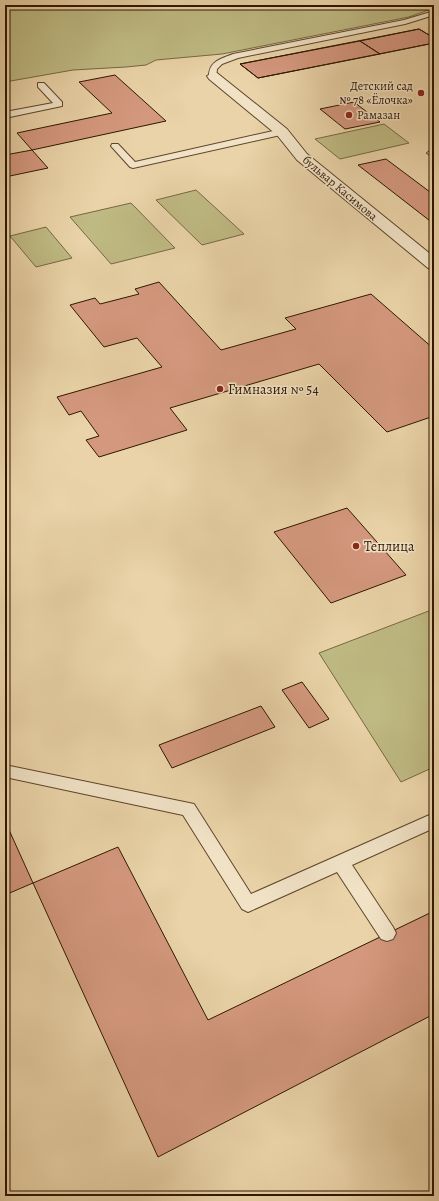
<svg xmlns="http://www.w3.org/2000/svg" width="439" height="1201" font-family="Alegreya,serif">
  <style>
    .green { fill: #bfba83; stroke: #766842 }
    .building { fill: #d4987e; stroke: #2e1700 }
    .lines { fill: none; stroke-linecap: round; stroke-linejoin: round }
    .service-casing { stroke: #5d462a; stroke-width: 2 }
    .minor-casing { stroke: #5d462a; stroke-width: 2 }
    .service { fill: #f1e2c6; fill-rule: evenodd }
    .minor { fill: #f1e2c6; fill-rule: evenodd }
    .poi-dot { fill: #8f2418; stroke: #f1e2c6; stroke-width: 1.5 }
    .labels { text-anchor: middle; dominant-baseline: central; stroke-width: 3; stroke-linejoin: round; paint-order: stroke }
    .far-poi-label { font-size: 12px; fill: #2e1700; stroke: #f1e2c6; text-anchor: end }
    .far-street-label { font-size: 12px; fill: #2e1700; stroke: #f1e2c6 }
    .poi-label { font-size: 14px; fill: #2e1700; stroke: #f1e2c6; text-anchor: start }
  </style>
  <rect width="100%" height="100%" fill="#ead3a8"/>
  <filter id="stains"><feTurbulence type="fractalNoise" baseFrequency=".005" numOctaves="4"/><feColorMatrix values="0 0 0 0 .2 0 0 0 0 .09 0 0 0 0 .02 0 0 0 .5 -.17"/></filter>
  <radialGradient id="worn" r=".72"><stop offset=".6" stop-color="#630" stop-opacity="0"/><stop offset="1" stop-color="#630" stop-opacity=".3"/></radialGradient>
  <path class="green" d="M5 5H434V8L409 17 222 54 156 60 146 65 126 67 73 70 5 82Z
    M384 124 409 143 340 159 315 139Z
    M196 190 244 234 202 245 156 200Z
    M131 203 175 248 111 264 70 217Z
    M46 227 72 258 36 267 10 236Z
    M434 609V767L401 782 319 653Z"/>
  <path class="building" d="M419 29 434 38V43L258 78 240 64Z
    M419 29 434 38V43L380 54 360 41Z
    M360 41 380 54 258 78 240 64Z
    M115 75 166 121 32 150 17 133 112 113 79 82Z
    M354 102 380 122 345 129 320 109Z
    M32 150 48 168 5 177V155Z
    M386 159 434 195V224L358 165Z
    M159 282 221 350 296 329 285 318 371 294 434 349V416L387 432 319 364 170 408 187 430 99 457 86 440 99 436 81 411 69 415 57 397 162 367 137 338 104 347 70 305 95 298 100 304 139 294 135 289Z
    M347 508 406 575 331 603 274 532Z
    M302 682 329 719 309 728 282 690Z
    M261 706 275 727 172 768 159 745Z
    M5 821 33 883 5 895Z
    M118 847 208 1020 434 911V1014L158 1157 33 883Z"/>
  <g class="lines">
    <defs>
      <path id="service" d="M434 11V15L405 24 238 58 222 64 217 69 216 78 209 76C209 61 221 59 233 54L404 20Z
        M38 83H44L62 102V106L5 118V112L53 103 38 87Z
        M282 129 285 130V134L133 168 130 167 111 146 112 144H118L135 162Z
        M431 150 434 151V158L427 153Z
        M5 765 194 804 251 894 434 813V828L352 865 393 927 396 933 393 939 387 941 381 939 337 872 248 912 242 909 183 815 5 777Z"/>
      <path id="minor" d="M213 72 217 73 287 129 307 154 434 257V270L428 268 297 160 277 135 209 79 207 76Z"/>
    </defs>
    <use href="#service" class="service-casing"/>
    <use href="#minor" class="minor-casing"/>
    <use href="#service" class="service"/>
    <use href="#minor" class="minor"/>
  </g>
  <g class="poi-dot">
    <circle cx="421" cy="93" r="4"/>
    <circle cx="349" cy="115" r="4"/>
    <circle cx="220" cy="389" r="4"/>
    <circle cx="356" cy="546" r="4"/>
  </g>
  <g class="labels">
    <g class="far-poi-label">
      <text x="413" y="86">Детский сад<tspan x="413" dy="14">№ 78 «Ёлочка»</tspan></text>
      <text x="357" y="115" text-anchor="start">Рамазан</text>
    </g>
    <g class="far-street-label">
      <text transform="translate(340 188) rotate(40)">бульвар Касимова</text>
    </g>
    <g class="poi-label">
      <text x="228" y="389">Гимназия № 54</text>
      <text x="364" y="546">Теплица</text>
    </g>
  </g>
  <rect width="439" height="1201" fill="none" stroke="#ead3a8" stroke-width="20"/>
  <rect x="6" y="6" width="427" height="1189" fill="none" stroke="#2e1700" stroke-width="2"/>
  <rect x="10" y="10" width="419" height="1181" fill="none" stroke="#2e1700"/>
  <rect width="100%" height="100%" filter="url(#stains)"/>
  <rect width="100%" height="100%" fill="url(#worn)"/>
</svg>
